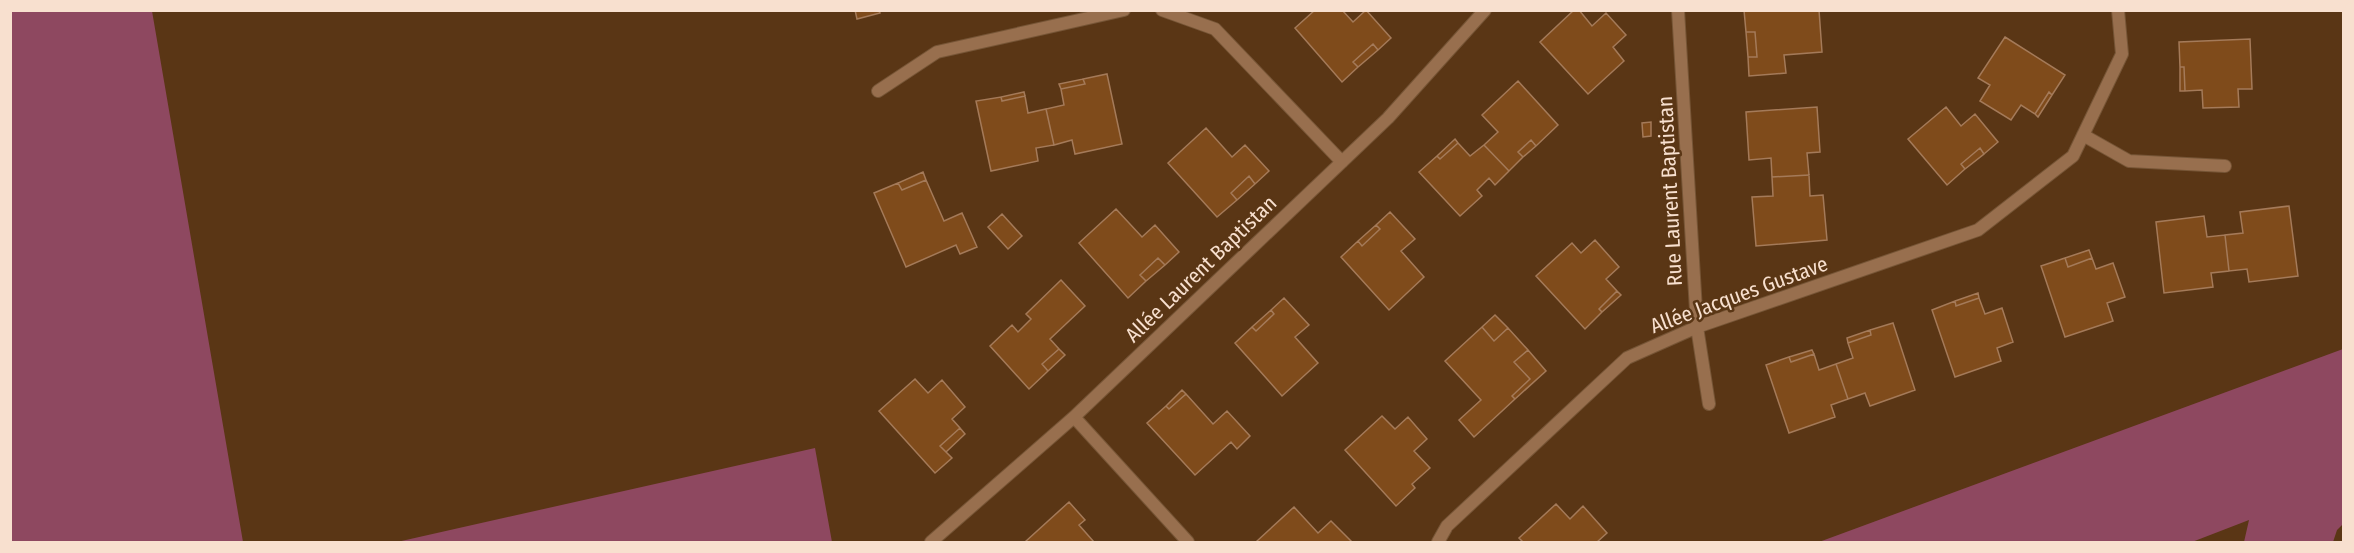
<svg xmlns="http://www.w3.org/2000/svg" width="2354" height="553" font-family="'Fira Sans Condensed',sans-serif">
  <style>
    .green { fill: #8e4860 }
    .building { fill: #7f4b1b; stroke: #a47a59; stroke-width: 1.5 }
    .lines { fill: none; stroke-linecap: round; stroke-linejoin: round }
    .street-casing { stroke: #765536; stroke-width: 14 }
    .street { stroke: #986f4e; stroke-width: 12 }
    .labels { text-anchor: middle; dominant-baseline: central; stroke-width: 5; stroke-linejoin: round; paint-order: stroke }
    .street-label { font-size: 21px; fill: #f8e0cf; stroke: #5a3615 }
  </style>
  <rect width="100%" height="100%" fill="#5a3615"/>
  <path class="green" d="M10 11H152L243 542H11Z
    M2343 349V524L2337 530 2333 542H2244L2249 520 2192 542H1819Z
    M815 448 832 542H397Z"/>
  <path class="building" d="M855 10H879L880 13 857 19Z
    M1315 10H1342L1353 22 1366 10 1391 38 1378 50 1373 44 1353 62 1358 67 1342 82 1295 28Z
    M1574 10H1579L1592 26 1606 13 1626 35 1613 47 1624 61 1588 94 1540 42Z
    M1744 10H1819L1822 52 1784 55 1786 73 1749 76 1748 57H1757L1755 32H1746Z
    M1746 32H1755L1757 57H1748Z
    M2005 37 2065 75 2052 95 2049 92 2035 114 2021 105 2011 120 1980 101 1990 85 1978 78Z
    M2250 39 2252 89H2238L2239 107 2203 108 2202 90 2185 91 2184 67H2180L2179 42Z
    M1373 44 1378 50 1358 67 1353 62Z
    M2180 67H2184L2185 91H2180Z
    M1107 74 1122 144 1075 154 1072 140 1054 145 1046 109 1064 105 1061 89 1085 84 1083 79Z
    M1083 79 1085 84 1061 89 1059 84Z
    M1518 81 1558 125 1536 146 1531 140 1518 152 1523 157 1509 171 1484 145 1498 132 1482 115Z
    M1024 92 1025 96 1002 101 1001 97Z
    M2049 92 2052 95 2038 117 2035 114Z
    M1025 96 1028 113 1046 109 1054 145 1036 148 1038 161 991 171 976 101 1001 97 1002 101Z
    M1817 107 1820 152 1807 153 1809 175 1772 177 1771 158 1749 160 1746 112Z
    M1946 107 1961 126 1975 114 1998 142 1984 154 1980 148 1961 164 1965 169 1947 185 1908 139Z
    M1651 122V136L1643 137 1642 123Z
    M1206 128 1232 157 1245 145 1269 171 1255 184 1249 176 1231 193 1237 200 1217 217 1168 163Z
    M1455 139 1458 143 1440 159 1437 156Z
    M1531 140 1536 146 1523 157 1518 152Z
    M1458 143 1470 156 1484 145 1509 171 1495 185 1489 178 1477 190 1482 196 1460 216 1419 172 1437 156 1440 159Z
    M1980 148 1984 154 1965 169 1961 164Z
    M923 172 926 180 902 190 898 183Z
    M1809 175 1810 196 1823 195 1827 240 1756 246 1752 197 1773 196 1772 177Z
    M1249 176 1255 184 1237 200 1231 193Z
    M926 180 944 221 962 213 977 247 960 254 956 245 906 267 874 193 898 183 902 190Z
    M2289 206 2298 276 2249 282 2247 269 2229 271 2225 235 2243 233 2240 212Z
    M1116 209 1142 237 1155 225 1179 252 1165 265 1158 258 1140 275 1146 281 1128 298 1079 243Z
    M1390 212 1415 239 1401 251 1424 277 1389 310 1341 257 1358 241 1362 246 1380 229 1376 225Z
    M1002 214 1022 236 1008 249 988 227Z
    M2204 216 2207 237 2225 235 2229 271 2211 273 2213 287 2164 293 2156 222Z
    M1376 225 1380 229 1362 246 1358 241Z
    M1595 240 1619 267 1606 279 1617 291 1599 309 1602 312 1585 329 1536 276 1572 243 1581 253Z
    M2089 250 2092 258 2068 267 2065 258Z
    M1158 258 1165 265 1146 281 1140 275Z
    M2065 258 2068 267 2092 258 2096 269 2113 263 2125 297 2107 303 2113 321 2065 337 2041 266Z
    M1061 280 1085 306 1050 339 1059 349 1042 364 1048 371 1029 389 990 346 1012 325 1018 332 1031 319 1026 314Z
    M1617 291 1621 295 1602 312 1599 309Z
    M1978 293 1979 298 1956 306 1955 301Z
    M1284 298 1309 325 1295 337 1318 363 1282 396 1235 343 1252 327 1256 331 1274 314 1271 310Z
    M1979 298 1985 314 2002 308 2013 342 1997 348 2001 361 1955 377 1932 310 1955 301 1956 306Z
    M1271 310 1274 314 1256 331 1252 327Z
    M1495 315 1508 328 1494 341 1482 327Z
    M1893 323 1915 390 1870 406 1865 393 1848 399 1836 364 1853 358 1848 343 1871 335 1870 330Z
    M1482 327 1494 341 1508 328 1528 350 1514 362 1530 379 1512 396 1515 399 1474 437 1459 420 1481 400 1445 361Z
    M1870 330 1871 335 1848 343 1847 338Z
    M1059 349 1065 355 1048 371 1042 364Z
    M1528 350 1546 371 1515 399 1512 396 1530 379 1514 362Z
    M1812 350 1814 354 1791 362 1789 357Z
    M1814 354 1819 370 1836 364 1848 399 1831 405 1835 417 1789 433 1766 365 1789 357 1791 362Z
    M915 379 928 393 942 380 965 407 952 419 960 428 940 446 952 458 935 473 879 411Z
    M1182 390 1186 394 1169 409 1166 406Z
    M1186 394 1213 424 1227 411 1250 436 1237 449 1231 442 1195 475 1147 423 1166 406 1169 409Z
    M1382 416 1395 429 1408 417 1427 439 1414 451 1430 468 1412 484 1415 488 1396 506 1345 450Z
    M960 428 965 434 946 452 940 446Z
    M1069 502 1085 520 1079 525 1094 542H1025Z
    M1556 504 1570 519 1583 506 1607 533 1597 542H1523L1519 538Z
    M1294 507 1318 533 1331 521 1352 542H1259L1257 541Z"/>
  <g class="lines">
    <defs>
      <path id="street" d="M1162 10 1215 29 1342 162
        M1678 10 1697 327 1709 404
        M878 91 937 52 1124 10
        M2083 135 2129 161 2225 166
        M1074 417 1188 542
        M931 542 1074 417 1388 118 1485 10
        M1438 542 1447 526 1627 358 1697 327 1978 230 2073 156 2122 54 2118 10"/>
    </defs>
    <use href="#street" class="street-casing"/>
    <use href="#street" class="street"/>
  </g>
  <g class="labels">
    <g class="street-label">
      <text transform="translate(1670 191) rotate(-93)">Rue Laurent Baptistan</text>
      <text transform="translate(1201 269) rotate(-44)">Allée Laurent Baptistan</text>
      <text transform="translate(1739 295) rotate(-20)">Allée Jacques Gustave</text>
    </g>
  </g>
  <rect width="2354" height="553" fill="none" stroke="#f8e0cf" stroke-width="24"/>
</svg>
